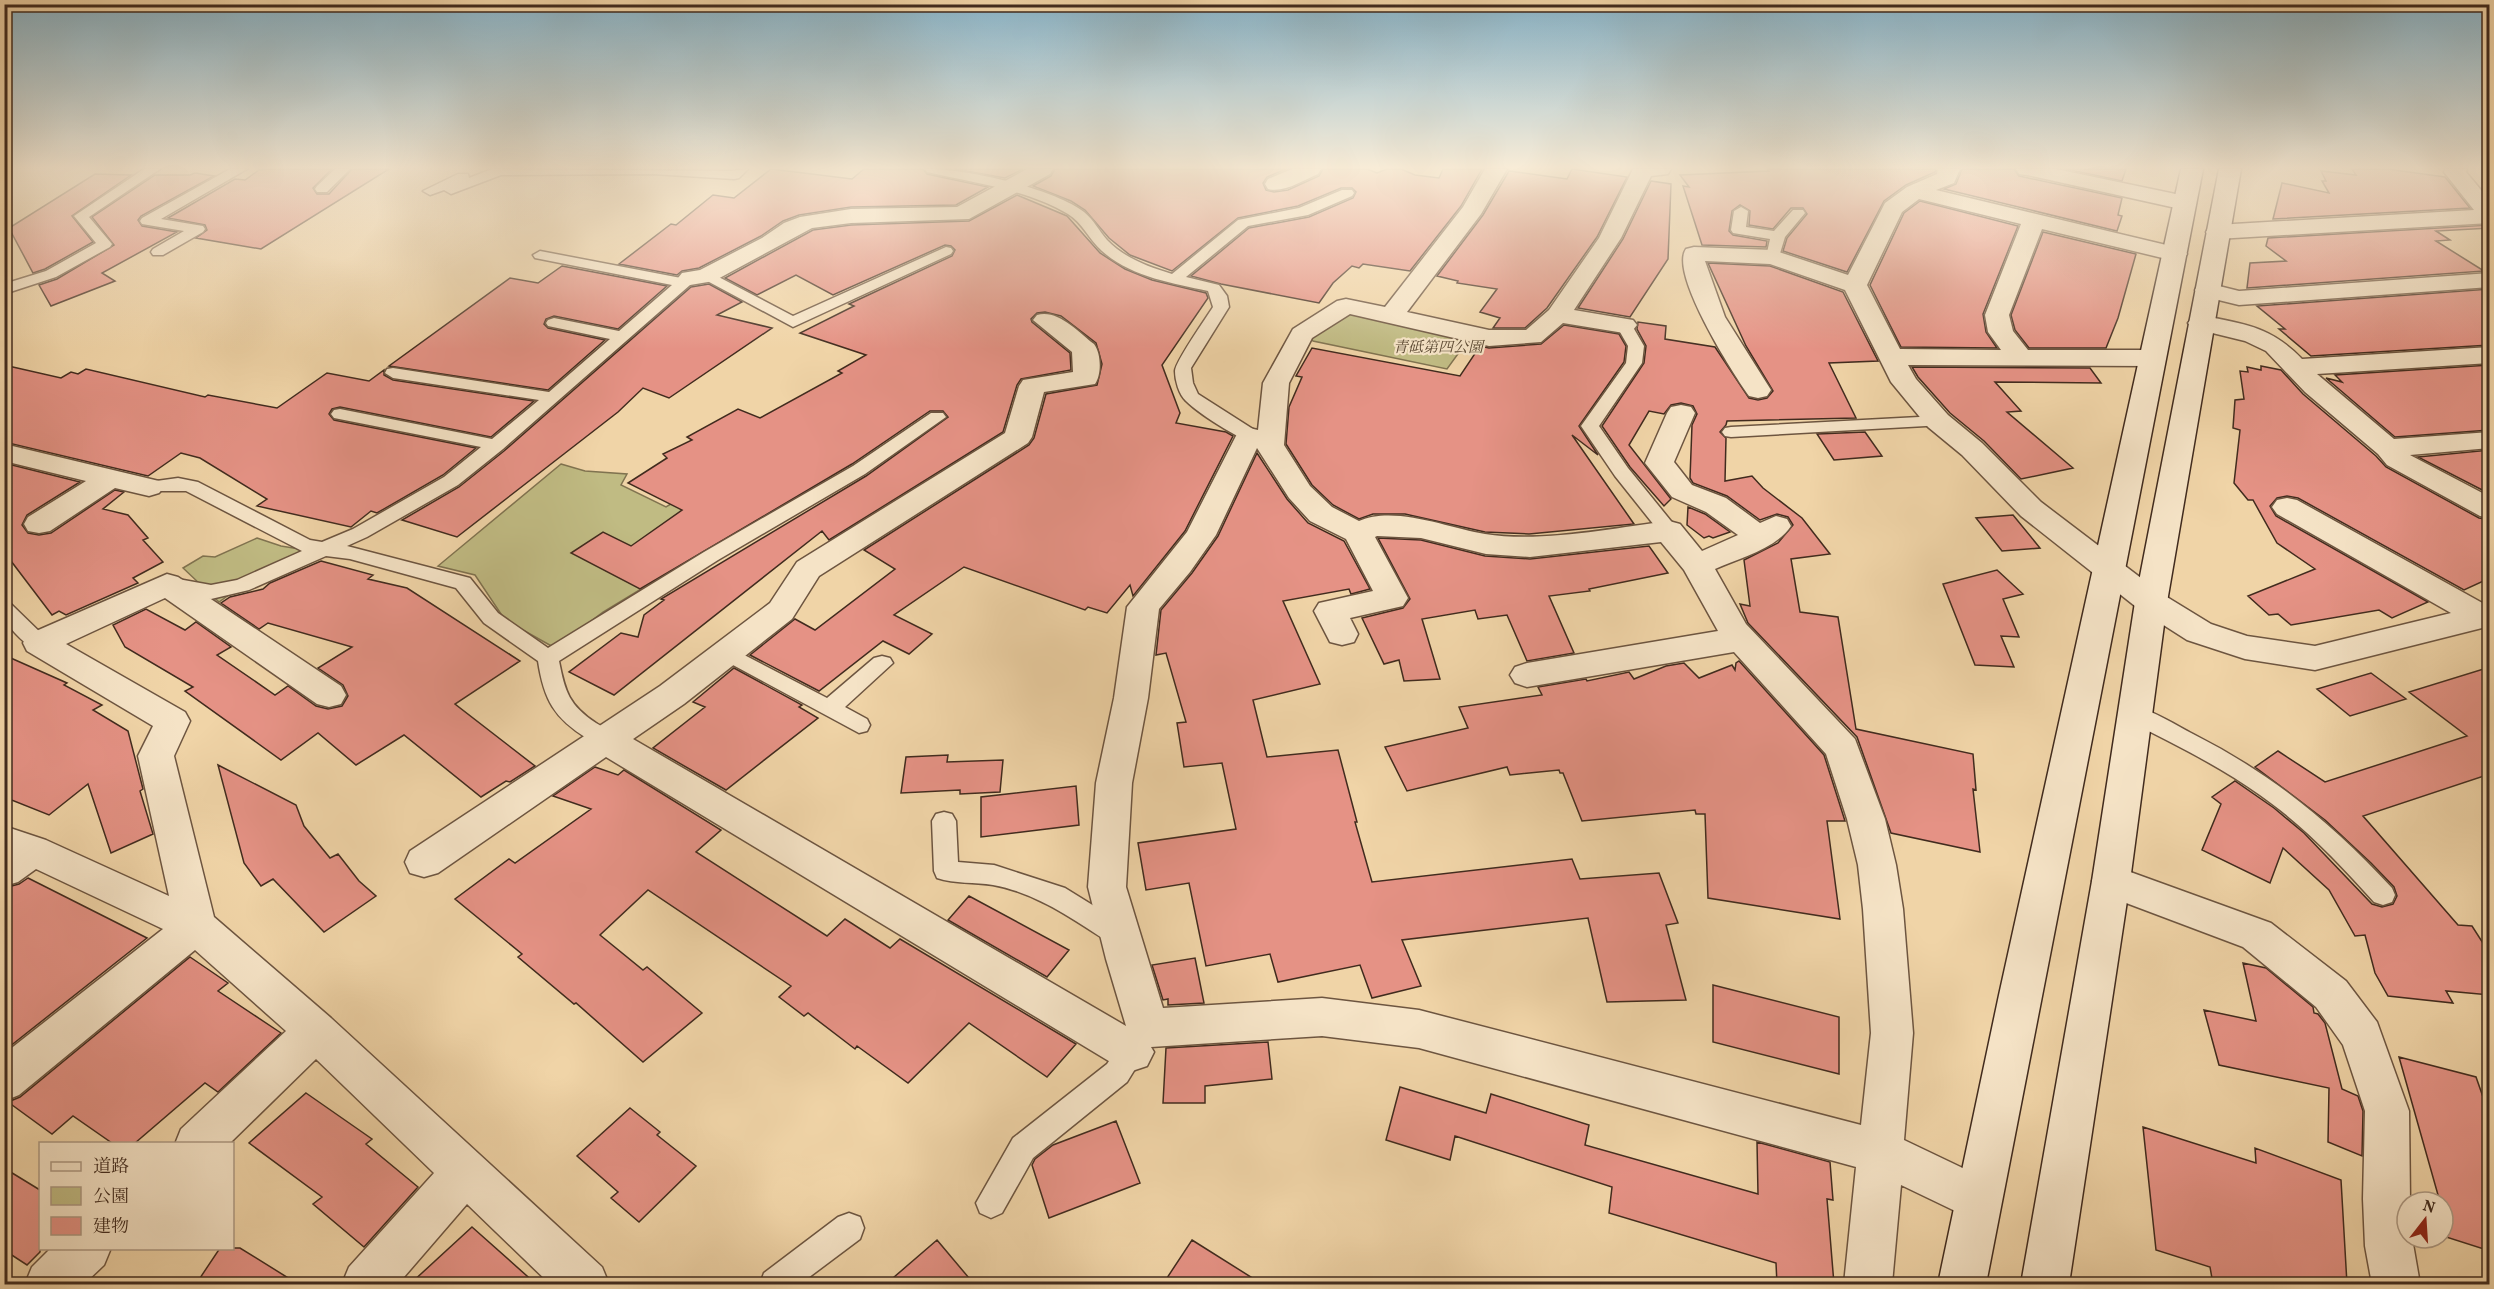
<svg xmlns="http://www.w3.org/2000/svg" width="2494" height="1289" font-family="Vollkorn,'Noto Serif JP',serif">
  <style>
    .green { fill: #c0bb83; stroke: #807350; stroke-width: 1.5 }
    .building { fill: #e59285; stroke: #412b1e; stroke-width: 1.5 }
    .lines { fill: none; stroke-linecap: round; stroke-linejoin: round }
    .lane-casing { stroke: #6d5540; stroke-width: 3 }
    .street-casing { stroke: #6d5540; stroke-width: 3 }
    .secondary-casing { stroke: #412b1e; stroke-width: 3 }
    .lane { fill: #f5e3c6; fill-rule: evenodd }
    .street { fill: #f5e3c6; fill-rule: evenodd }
    .secondary { fill: #f5e3c6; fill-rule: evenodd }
    .labels { text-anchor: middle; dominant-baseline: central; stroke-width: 4.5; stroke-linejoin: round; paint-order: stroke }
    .far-park-label { font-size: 15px; font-style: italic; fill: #5a4832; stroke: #f5e3c6 }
  </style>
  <rect width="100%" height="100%" fill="#f0d4a7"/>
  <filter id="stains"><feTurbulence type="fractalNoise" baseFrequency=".00333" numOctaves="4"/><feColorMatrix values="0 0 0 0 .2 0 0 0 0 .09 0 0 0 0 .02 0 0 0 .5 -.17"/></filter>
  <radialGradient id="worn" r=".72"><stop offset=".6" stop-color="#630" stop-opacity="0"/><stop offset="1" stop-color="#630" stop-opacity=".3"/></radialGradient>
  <path class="green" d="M1346 312 1471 336 1447 369 1313 341 1309 336Z
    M561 464 585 471 627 474 621 485 666 507 681 498 735 532 603 612 555 648 505 620 475 575 438 566Z
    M257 538 281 546 312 551 251 579 219 602 183 568 203 556 215 557Z"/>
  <path class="building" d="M275 169H332L313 188 317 194H329L352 169H389L261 249 196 238 207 230 205 225 168 218 235 179 245 180 259 170Z
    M771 169 852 179 864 169H923L927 174 988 187 956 205 851 207 799 215 783 221 761 236 699 268 682 271 677 275 619 264 671 224 676 225 713 195 734 198Z
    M955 169H1023L1005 178Z
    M1055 169H1286L1267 177 1263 183 1266 190 1274 192 1288 190 1319 176 1323 169H1367L1377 173 1387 169H1401L1415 175 1439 178 1443 169H1482L1461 206 1410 271 1363 264 1359 268 1352 266 1333 283 1319 303 1221 284 1191 276 1249 228 1309 217 1353 198 1356 192 1352 188H1341L1298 206 1238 218 1172 271 1130 255 1109 238 1085 210 1071 201 1033 186 1051 176Z
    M1572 169 1627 177 1597 237 1547 308 1525 328H1493L1500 318 1480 312 1497 289 1457 283 1458 281 1437 276 1483 215 1509 171 1567 179Z
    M1767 169H1936L1935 172 1906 185 1884 201 1847 272 1783 251 1787 238 1807 214 1803 208H1791L1773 229 1749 225 1750 211 1740 205 1732 211 1729 231 1733 235 1767 241 1766 247 1702 245 1683 186 1689 187 1680 175 1769 171Z
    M1962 169H2014L2019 176 2122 198 2118 215 2122 216 2117 231 1944 189 1956 184Z
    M2066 169H2126L2122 181Z
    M2352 169H2387L2445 177 2470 208 2273 219 2282 183 2329 193 2322 181H2326L2321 171 2356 175Z
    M195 173 214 176 141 216 138 220 142 226 177 232 102 273 115 281 51 306 39 285 57 279 114 245 92 217 155 175H190Z
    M95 174 131 175 72 216 93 242 45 269 33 273 9 228Z
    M1651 181 1671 184 1668 259 1630 317 1578 308 1623 239Z
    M1017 195 1067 216 1100 253 1125 269 1152 280 1206 293 1208 298 1162 365 1180 413 1176 423 1226 432 1233 436 1185 531 1133 596 1130 585 1107 613 1088 607 1085 610 964 567 894 615 932 634 909 654 883 641 819 691 750 655 795 619 815 630 895 569 864 550 1029 445 1034 438 1046 394 1097 385 1102 364 1096 343 1061 316 1045 312 1037 313 1031 319 1032 322 1070 353 1071 370 1021 379 1017 385 1003 432 829 540 822 531 614 695 569 672 621 633 638 637 644 615 664 600 661 599 866 476 948 417 943 411H930L852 464 640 589 571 553 603 532 631 546 682 510 628 483 667 458 663 454 692 440 687 437 738 409 760 418 842 373 838 371 866 355 800 333 854 306 849 304 952 256 955 250 951 246 945 245 833 295 796 275 757 295 725 278 813 230 851 225 969 221Z
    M1920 201 2018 226 1983 314 1986 332 1997 348 1901 347 1870 285 1904 213Z
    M2490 225V228L2436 231 2450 240 2436 241 2484 271 2247 288 2250 263 2286 261 2266 246 2268 238Z
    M2043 232 2136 254 2118 318 2106 348H2029L2015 330 2011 315Z
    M1708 263 1770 266 1843 292 1878 361 1829 363 1856 418 1727 421 1726 425 1720 432 1726 438 1725 481 1752 476 1763 488 1802 518 1830 554 1791 559 1800 612 1838 617 1856 729 1973 754 1976 790 1973 789 1980 852 1891 833 1857 737 1748 623 1740 604 1750 606 1744 560 1778 543 1793 525 1788 517 1777 514 1760 520 1727 496 1693 483 1690 478 1692 425 1697 414 1693 406 1681 403 1671 405 1664 414 1649 411 1629 445 1671 499 1664 506 1630 467 1602 426 1644 363 1646 346 1637 329 1638 322 1666 326 1665 339 1715 347 1749 398 1758 400 1767 398 1773 391 1746 346Z
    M562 266 667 286 618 329 554 316 546 319 544 324 548 328 605 340 548 390 389 366 510 278 538 283Z
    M709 284 742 302 717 315 772 328 669 398 643 388 618 412 457 537 402 520 459 487 504 451 691 287Z
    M2490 289V345L2311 356 2279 329H2285L2257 306Z
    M1564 325 1619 334 1626 346 1624 362 1579 426 1598 455 1572 435 1634 524 1529 534 1485 532 1405 514H1373L1359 519 1333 505 1312 485 1286 444 1289 407 1302 377 1296 376 1312 348 1460 376 1480 346 1489 348 1541 344Z
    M4 365 61 378 71 372 78 374 86 369 205 397 208 395 277 408 327 373 369 381 384 370V375L393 380 534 401 491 437 340 407 332 409 329 414 334 420 476 448 443 475 377 513 371 511 351 527 257 506 267 499 200 458 181 453 148 476 4 442Z
    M2490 365V430L2395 437 2326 378 2342 382 2335 375Z
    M2261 366 2281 370 2303 394 2376 456 2386 467 2479 518 2490 520V578L2464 590 2298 498 2287 496 2277 498 2270 506 2276 516 2428 602 2392 618 2379 610 2291 625 2278 614 2269 615 2248 596 2315 569 2277 543 2253 500H2248L2234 483 2240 430 2233 428 2235 400 2244 399 2240 371 2248 372 2247 367 2261 370Z
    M1912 367 2090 368 2101 383 1995 382 2021 411 2007 412 2073 468 2021 479 1984 441 1950 413 1918 377Z
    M1865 432 1882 456 1834 460 1817 434Z
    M2490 450V494L2418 457Z
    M1257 453 1287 499 1308 523 1344 541 1370 589 1351 594 1349 589 1283 601 1320 684 1253 700 1267 757 1338 750 1357 822H1355L1372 882 1572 859 1580 879 1659 873 1678 923 1666 925 1686 1000 1607 1002 1588 918 1402 940 1421 986 1372 998 1360 965 1278 982 1270 954 1206 966 1189 883 1146 890 1138 843 1236 829 1222 763 1184 767 1177 723 1186 722 1166 653 1156 655 1161 610 1192 573 1218 536Z
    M4 463 80 482 27 515 22 525 28 533 39 535 51 533 115 490 124 492 103 509 128 515 148 538 143 540 163 562 133 578 138 583 66 615 59 611 52 615 11 561 4 559Z
    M1688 507 1705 514 1730 532 1713 538 1709 536 1704 538 1687 525Z
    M2013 515 2040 548 2002 551 1976 518Z
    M1378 538 1421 540 1485 556 1530 559 1649 546 1668 573 1589 589 1590 591 1549 596 1574 653 1527 661 1507 615 1478 619 1475 610 1422 619 1440 679 1404 681 1399 660 1384 664 1362 618 1403 608 1410 599Z
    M321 561 373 575 368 579 407 588 520 661 455 704 535 766 510 782 506 781 481 797 404 735 356 765 318 733 281 760 185 691 193 687 125 647 113 625 146 609 185 630 196 622 231 647 217 655 275 695 288 686 316 706 328 709 342 706 348 696 343 685 318 668 352 647 268 623 259 629 221 603 230 597 263 589 270 583Z
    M1997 570 2023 594 2003 599 2019 637 2001 636 2014 667 1975 665 1943 584Z
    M4 655 67 683 64 685 102 705 93 710 128 731 143 789 140 791 153 834 111 853 88 784 49 815 4 797Z
    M1739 661 1824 755 1845 821H1827L1840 919 1708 898 1705 814H1696L1695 810 1582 821 1563 773H1560L1559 770 1510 775 1507 767 1407 791 1385 747 1468 728 1459 707 1542 695 1538 687 1586 679 1587 681 1629 672 1634 679 1666 666 1684 663 1699 678 1732 665 1735 670 1736 663Z
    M2490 667V774L2363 816 2458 925 2472 926 2490 954V995L2446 991 2453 1003 2388 996 2375 973 2365 935 2355 936 2329 890 2283 848 2270 883 2202 850 2221 804 2212 797 2235 781 2274 808 2304 833 2372 904 2382 907 2393 904 2397 896 2394 887 2371 863 2325 820 2255 767 2278 751 2325 782 2467 736 2409 692Z
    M734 668 802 705 799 707 818 718 726 790 653 748 705 707 693 702Z
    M2371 673 2406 699 2350 716 2317 689Z
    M948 755 947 762 1003 760 1000 792 960 794V790L901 793 906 757Z
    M218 765 296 805 304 826 330 858 338 854 359 881 376 896 324 932 273 879 261 886 244 863Z
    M595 767 618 775 624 770 721 830 696 852 827 936 845 919 890 948 900 939 1076 1044 1047 1077 969 1023 908 1083 857 1046 855 1049 808 1013 804 1016 779 997 791 986 648 890 600 935 643 970 647 967 702 1013 643 1062 576 1003 574 1004 518 957 522 954 455 899 509 859 515 863 591 809 553 796Z
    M1076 786 1079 825 981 837V797Z
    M28 878 147 938 4 1051V888L19 884Z
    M969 896 1069 950 1047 977 948 920Z
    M190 957 228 983 218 991 281 1033 218 1092 205 1083 135 1143H112L73 1116 52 1134 8 1102 20 1097Z
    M1195 958 1204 1003 1168 1005V999L1163 1000 1152 965Z
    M2243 963 2266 968 2313 1007 2314 1013 2318 1014 2325 1023 2342 1089 2358 1096 2363 1111 2362 1156 2328 1142 2329 1088 2219 1065 2204 1010 2256 1021Z
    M1713 985 1839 1017V1074L1713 1042Z
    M1268 1042 1272 1079 1205 1086V1103H1163L1166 1048Z
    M2399 1057 2476 1077 2490 1117V1251L2443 1236V1202H2440Z
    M1400 1087 1486 1113 1491 1094 1589 1125 1585 1145 1758 1194 1757 1142 1830 1162 1833 1200 1827 1199 1834 1284H1777L1776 1263 1609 1213 1612 1187 1455 1136 1450 1160 1386 1140Z
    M306 1093 372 1139 366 1144 418 1187 364 1247 313 1204 322 1197 249 1143Z
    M630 1108 660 1132 657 1135 696 1166 639 1222 611 1198 618 1192 577 1156Z
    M1116 1121 1140 1183 1049 1218 1032 1165 1035 1159 1053 1145Z
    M2143 1127 2256 1163 2255 1148 2341 1180 2347 1284H2213L2210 1267 2156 1250Z
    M4 1168 40 1190V1252L27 1265 4 1250Z
    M472 1227 536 1284H410Z
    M937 1240 974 1284H886Z
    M1192 1240 1262 1284H1163Z
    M220 1248H240L298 1284H196Z"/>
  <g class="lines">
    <defs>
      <path id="lane" d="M144 169H160L89 217 112 244 110 247 56 277 4 294V284L46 271 96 243 74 216Z
        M230 169H247L161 219 203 226 205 229 203 232 163 255H153L151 252 153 249 184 231 142 224 140 221 142 218Z
        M335 169H350L327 192H317L315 189 317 186Z
        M492 169 731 171 748 169 739 178 734 179 653 174 501 175 451 194 444 190 430 195 423 191 458 174H468L469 178Z
        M925 169C963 168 1053 188 1084 212 1094 220 1099 231 1107 240 1124 258 1149 267 1172 274L1238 220 1299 208 1342 190H1352L1354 193 1352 196 1308 215 1248 226 1186 277 1219 285 1227 296 1229 307 1191 368 1193 383 1198 394 1273 442 1270 446C1253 450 1199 414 1186 401 1179 395 1175 380 1175 371 1175 362 1206 318 1213 307L1208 291C1172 283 1131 277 1102 251 1089 240 1083 223 1068 214 1026 189 974 183 927 172Z
        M1741 207 1748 211 1746 227 1774 231 1793 210H1803L1805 213 1785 237 1778 260 1773 261 1766 257 1770 239 1733 233 1731 230 1734 211Z
        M946 247 951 248 953 251 951 254 793 327 698 276 701 273H711L793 316Z
        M540 251 681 278 690 273 698 278 503 449 458 485 367 537 347 546 470 578 498 613 548 648 704 552 853 466 931 413H943L946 417 865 474 718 560 559 661C565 692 569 705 596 723 604 728 613 732 617 740L614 746C603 749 597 745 588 739 554 718 544 700 538 661L484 623 456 588 350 559 326 556 249 590 211 599 160 589 157 584 160 579 167 577 211 585 237 580 302 551 186 491H142L140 487 142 483 178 478 198 482 310 540 322 542 353 529 444 477 481 447 334 418 331 414 334 410 340 409 492 439 539 400 393 378 385 373 387 369 393 368 549 392 610 339 548 326 546 323 548 320 554 318 619 331 672 285 535 258 533 255Z
        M1624 320 1630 322 1644 346 1642 363 1599 426 1628 468 1679 531 1676 535H1662L1615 476 1581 426 1626 363 1628 346 1616 325Z
        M1938 416 1944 417 1947 421 1944 425 1731 437 1725 436 1722 432 1725 428 1731 427Z
        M4 602 11 604 46 638 49 643 46 648C29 653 16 633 4 621Z
        M727 646 827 698 874 658 882 656 890 658 893 663 845 707 867 719 870 725 867 731 859 733 720 658 716 653 720 648Z
        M2135 706C2155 712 2174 724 2193 734 2272 774 2332 823 2392 888L2395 895 2392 902 2383 905 2374 902C2339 863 2303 825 2260 795 2218 765 2172 743 2127 720L2124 714 2127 708Z
        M944 812 952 814 956 821 958 862 994 865 1065 888 1128 927 1132 935 1128 943 1119 946 1110 943C1073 919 1037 893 993 885 975 882 955 884 937 878L934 871 932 821 936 814Z
        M1137 1031 1147 1034 1151 1043 1127 1082 1033 1158 1002 1213 991 1218 980 1213 976 1203 1013 1138 1107 1064 1127 1034Z
        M849 1213 860 1217 864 1228 860 1239 800 1284H760L764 1273 838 1217Z"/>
      <path id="street" d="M1027 169H1053L1050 174 969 219 851 223 812 228 714 281 690 285 682 283 678 278 682 273 700 270 762 238 784 223 800 217 851 209 957 207Z
        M1292 169H1321L1318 174C1303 180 1285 193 1268 189L1265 184 1268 179Z
        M1485 169H1507L1481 214 1407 312 1489 330H1526L1549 310 1599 238 1633 169H1671L1668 174 1651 176 1621 238 1574 310 1633 320 1637 325 1633 330 1624 333 1563 323 1541 342 1489 346 1350 314 1312 338 1289 383 1284 445 1310 486 1332 507 1359 521C1394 505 1449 528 1485 534 1541 543 1613 528 1669 521L1680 524 1702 551 1738 535 1706 512 1672 497 1645 463 1667 413 1671 407 1681 405 1691 407 1695 413 1674 462 1692 485 1726 498 1760 523 1776 516 1787 519 1791 526C1776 549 1739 558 1715 569L1746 624 1855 739 1885 819 1896 865 1903 909 1913 1033 1904 1140 1994 1183 2001 1199 1994 1215 1978 1222 1901 1185 1892 1284H1844L1856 1167 1419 1048 1322 1036 1151 1047 1154 1052 1147 1066 1132 1071 1117 1066 606 757 438 873 424 877 410 873 405 862 410 851 660 686 770 603 797 562 1005 433 1019 386 1023 380 1073 372 1072 352 1033 320 1037 315C1058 309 1078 332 1094 344 1101 353 1102 374 1095 384L1044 392 1032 437 1028 443 819 576 792 619 684 704 633 739 1126 1026 1106 959 1088 887 1096 783 1114 698 1127 607 1187 532 1239 430 1249 428 1258 430 1263 383 1293 329 1337 301 1346 299 1385 307 1463 207ZM1257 448 1289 498 1310 521 1346 539 1373 591 1319 603 1314 611 1330 642 1342 645 1354 642 1358 634 1350 618 1403 606 1408 598 1375 537 1377 536 1421 538 1486 554 1530 557 1661 542 1684 570 1718 631 1527 663 1515 667 1510 675 1515 683 1527 687 1734 652 1826 754 1847 819 1858 865 1863 909 1871 1033 1861 1125 1419 1010 1322 998 1163 1008 1126 887 1132 783 1148 698 1159 609 1190 572 1216 535Z
        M1938 169H1960L1954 183 1936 190 2183 249 2187 254 2183 259 2175 261 2042 229 2009 315 2013 331 2028 350H2152L2161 352 2165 358 2161 364 2152 366 1908 365 1916 379 1948 415 1982 443 2041 502 2162 594 2211 624 2247 636 2315 646 2451 613 2277 514 2272 507 2277 500 2287 498 2297 500 2486 605 2490 604V626L2315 670 2245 659 2187 640 2140 610 2021 516 1962 455 1928 427 1891 382 1845 290 1770 264 1705 261 1725 317 1771 390 1767 396 1758 398 1749 396C1732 372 1669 273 1686 249L1694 247 1773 250 1848 275 1885 203 1907 187 1937 174ZM1919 199 2021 224 1985 315 1988 332 2001 350 1900 349 1867 285 1902 212Z
        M2016 169H2056L2185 196 2193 198 2196 203 2193 208 2185 210 2027 175 2019 174Z
        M2445 169H2467L2466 172 2490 201V223L2217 239 2209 237 2206 232 2209 227 2217 225 2474 210 2444 172Z
        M2490 273V287L2239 305 2198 295 2195 290 2198 285 2207 283 2239 291Z
        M2201 315C2245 325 2269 325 2302 359L2490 347V363L2317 374 2394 439 2490 432V448L2410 455 2490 497V518L2480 516 2387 465 2378 454 2305 392 2266 351 2245 341 2192 328 2188 323 2192 318Z
        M4 444 159 481 164 487 159 493 149 496 115 488 50 531 39 533 28 531 24 524 28 517 86 481 4 461Z
        M167 574 178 577 341 686 346 695 341 704 329 707 317 704 165 598 66 644 185 712 190 721 174 756 214 917 331 1018 602 1267 609 1284H550L467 1204 398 1284H342L349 1267 434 1173 316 1059 229 1144H175L181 1129 286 1031 195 950 19 1095 4 1101V1054L163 929 36 869 18 882 4 886V826L46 840 169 896 138 756 153 726 27 651 23 643 27 635Z
        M2111 865 2271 923 2346 981 2377 1022 2409 1111 2410 1202H2407V1238H2412L2420 1284H2372L2365 1246 2363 1199 2365 1111 2343 1045 2316 1007 2243 947 2097 892 2092 881 2097 870Z
        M51 1248H111L104 1265 84 1284H25L32 1267Z"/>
      <path id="secondary" d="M2181 169H2203L1986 1284H1938L1999 995Z
        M2219 169H2241L2167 602 2130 881 2069 1284H2021L2092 881 2135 602Z"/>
    </defs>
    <use href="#lane" class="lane-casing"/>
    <use href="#street" class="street-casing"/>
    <use href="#secondary" class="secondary-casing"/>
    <use href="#lane" class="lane"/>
    <use href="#street" class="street"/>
    <use href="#secondary" class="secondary"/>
  </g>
  <linearGradient id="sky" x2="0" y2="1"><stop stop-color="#89b6cc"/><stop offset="0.48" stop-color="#f8ecd7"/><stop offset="1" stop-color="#f8ecd7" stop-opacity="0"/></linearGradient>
  <rect width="2494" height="349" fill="url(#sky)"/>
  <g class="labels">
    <g class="far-park-label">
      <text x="1438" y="348">青砥第四公園</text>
    </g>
  </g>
  <rect width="2494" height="1289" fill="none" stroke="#f0d4a7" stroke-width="24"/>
  <rect x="6" y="6" width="2482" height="1277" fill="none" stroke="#412b1e" stroke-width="3"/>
  <rect x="12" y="12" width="2470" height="1265" fill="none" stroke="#412b1e" stroke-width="1.5"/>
  <rect x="39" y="1142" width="195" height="108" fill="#f5e3c6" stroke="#ad9983" stroke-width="1.5"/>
  <rect x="51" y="1162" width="30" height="9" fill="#f5e3c6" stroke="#ad9983" stroke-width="1.5"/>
  <text x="93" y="1172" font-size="18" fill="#412b1e">道路</text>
  <rect x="51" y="1187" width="30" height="18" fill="#c0bb83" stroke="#ad9983" stroke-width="1.5"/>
  <text x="93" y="1202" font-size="18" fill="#412b1e">公園</text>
  <rect x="51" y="1217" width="30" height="18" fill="#e59285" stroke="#ad9983" stroke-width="1.5"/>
  <text x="93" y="1232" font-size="18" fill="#412b1e">建物</text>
  <g transform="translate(2425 1220) rotate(17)"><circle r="28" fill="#f5e3c6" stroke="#ad9983" stroke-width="1.5"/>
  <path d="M0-4.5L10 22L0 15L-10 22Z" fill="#8f2418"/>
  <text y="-9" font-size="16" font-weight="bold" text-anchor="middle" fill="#412b1e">N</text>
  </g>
  <rect width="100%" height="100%" filter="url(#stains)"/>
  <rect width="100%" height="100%" fill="url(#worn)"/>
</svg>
